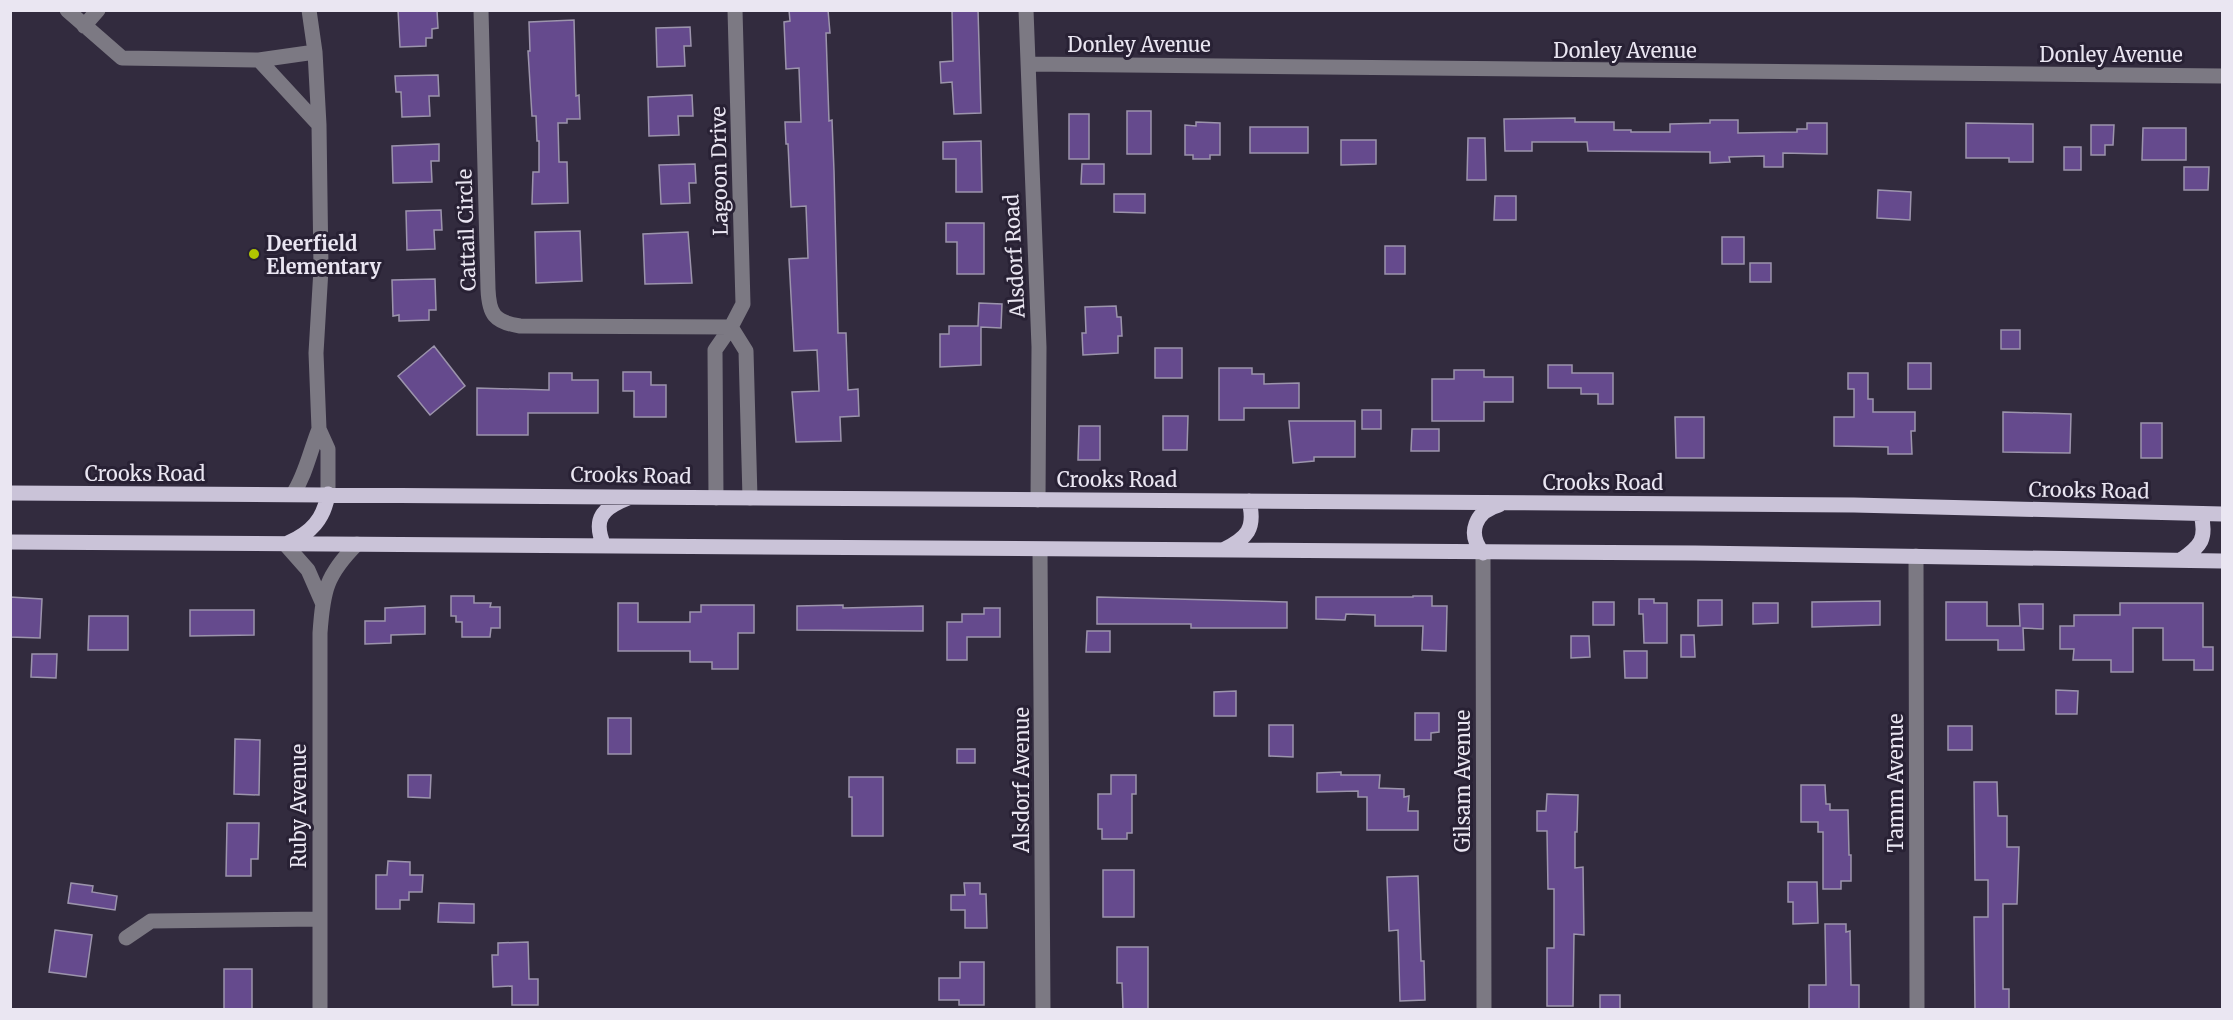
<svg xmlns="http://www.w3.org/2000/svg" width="2233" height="1020" font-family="Merriweather,serif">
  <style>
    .building { fill: #654a8d; stroke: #9c94ac; stroke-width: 1.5 }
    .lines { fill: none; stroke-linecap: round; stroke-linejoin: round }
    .minor { stroke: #7c7983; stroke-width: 15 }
    .major { stroke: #cac3d8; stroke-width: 15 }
    .poi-dot { fill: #b1c500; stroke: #282134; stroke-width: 2 }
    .labels { text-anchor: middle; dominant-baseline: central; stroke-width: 6; stroke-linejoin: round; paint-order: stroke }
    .street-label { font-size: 20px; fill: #eae6f2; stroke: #282134 }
    .poi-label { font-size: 20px; font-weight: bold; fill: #eae6f2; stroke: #282134; text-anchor: start }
  </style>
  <rect width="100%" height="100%" fill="#322b3e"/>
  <path class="building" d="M398 10H437L438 28 432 29V38H426V46L400 47Z
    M789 10H828L830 33H826L829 121 832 120 834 171 838 333H846L848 390 858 389 859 416 840 417 841 441 796 442 792 392 819 391 817 350 794 351 789 259 808 258 806 206 791 207 788 144H786L785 122H801L799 68 786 69 784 22 790 21Z
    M952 10H978L981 113 954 114 952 82 941 83 940 62 953 61Z
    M574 20 576 96 579 95 580 119H567V123H558L559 162H567L568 203 532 204 533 172H539V141H537L536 116H532L528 51H530L529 22Z
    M690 27 691 46H684L685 66 657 67 656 28Z
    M438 75 439 96H429L430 116 402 117 401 92H396L395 76Z
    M692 95 693 116H678L679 135 649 136 648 97Z
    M1127 111H1151V154H1127Z
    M1069 114H1089V159H1069Z
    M1575 118V122H1614V130H1631V132H1670V124L1710 123V120H1738V133L1797 132V129H1807V123H1827V154L1783 153V167H1764V156L1729 157 1730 162 1710 163V152L1588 151 1587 142H1532V151H1505L1504 119Z
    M1196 122 1220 123V155H1210V159H1193V155H1185V125L1196 126Z
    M1966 123 2033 124V162H2009V158H1966Z
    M2091 125H2114L2113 145H2105V155H2091Z
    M1250 127H1308V153H1250Z
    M2143 128H2186V160H2142Z
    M1468 138H1485L1486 180H1467Z
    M1341 140H1376V164L1341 165Z
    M981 141 982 192H956V159H943V142Z
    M439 144V161H431L432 182 393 183 392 146Z
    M2064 147H2081V170H2064Z
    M695 164 696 183H689L690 203 661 204 659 165Z
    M1082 164H1104V184H1081Z
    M2184 167H2209L2208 190H2184Z
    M1878 190 1911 192 1910 220 1877 218Z
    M1114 194H1145V213L1114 212Z
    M1495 196H1516V220H1494Z
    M441 210 442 230H434L435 249 407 250 406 211Z
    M946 223H984V274H957V242H946Z
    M580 231 582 281 536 283 535 232Z
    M688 232 692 283 645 284 643 234Z
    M1722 237H1744V264H1722Z
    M1385 246H1405V274H1385Z
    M1750 263H1771V282H1750Z
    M435 279 436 310H429V320L399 321V315L393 316 392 280Z
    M979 303 1002 304 1001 328 981 327V365L940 367V334H949V326H978Z
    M1116 306 1117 317H1121L1122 336H1118V353L1083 355 1082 333H1086L1085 307Z
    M2001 330H2020V349H2001Z
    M434 346 465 386 430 415 398 376Z
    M1155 348H1182V378H1155Z
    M1908 363H1931V389H1908Z
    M1548 365H1572V373H1613V404H1598V394H1581V388H1548Z
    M1219 368H1252V374H1264V384L1299 383V408H1244V420H1219Z
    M1454 370H1484V377H1513V402H1484V421H1432V379H1454Z
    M623 372H651V385H666V417H634V391H623Z
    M549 373H572V380H598V413H528V435H477V388L549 390Z
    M1848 373H1868V399H1873V412H1915V431H1911L1912 454H1888V447L1834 446V417H1854V389H1848Z
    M1362 410H1381V429H1362Z
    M2003 412 2071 414 2070 453 2003 452Z
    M1163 416H1188L1187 450H1163Z
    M1675 417H1704V458H1676Z
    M1289 421H1355V457H1314V461L1293 463Z
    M2141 423H2162V458H2141Z
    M1079 426H1100V460H1078Z
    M1412 429H1439V451H1411Z
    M451 596H474V603H491L490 607H500V628H491L490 637H462V622H456V616H451Z
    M1413 596H1432V606H1447L1446 651 1422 650 1423 626H1375V615L1346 614 1345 620 1316 619V597H1413Z
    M10 597 42 599 40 638 10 637Z
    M1097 597 1287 602V628H1191V624H1097Z
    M1639 599H1654V603H1667V643H1644L1643 614H1639Z
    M1698 600H1722V625L1698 626Z
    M1880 601V625L1812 627V602Z
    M1593 602H1614V625H1593Z
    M1946 602H1987V626H2020L2019 604H2043V629L2023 628 2024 650H1998V640H1946Z
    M618 603H638V622H690V612H701V605H754V633H738V669H712V662H690V651H618Z
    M1753 603H1778V623L1753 624Z
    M2120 603H2203V647H2213V670H2194V660H2163V628H2133V672H2111V660H2073L2074 649H2060V626H2074V615H2120Z
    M843 605V608L923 606V631L797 630V606Z
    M425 606V634L391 635V643L365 644V621H385V608Z
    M984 608H1000V637H967V660H947V622H962V614H984Z
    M190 610H254V635L190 636Z
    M89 616H128V650H88Z
    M1087 631H1110V652H1086Z
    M1681 635H1694L1695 657H1681Z
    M1571 636H1589L1590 657 1571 658Z
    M1624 651H1647V678H1625Z
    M32 654H57L56 678 31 677Z
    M2056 690 2078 691 2077 714H2056Z
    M1236 691V716H1214V692Z
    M1415 713H1439V732L1431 733V740H1415Z
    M608 718H631V754H608Z
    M1269 725H1293V757L1269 756Z
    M1948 726H1972V750H1948Z
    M235 739 260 740 259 795 234 794Z
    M957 749H975V763H957Z
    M1341 772V775H1380L1379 788 1404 789V797L1409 796 1408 811H1418V830H1367V797H1358V791L1317 792V773Z
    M408 775H431L430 798 408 797Z
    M1111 775H1136V794H1132V833H1127V839H1102V829H1098V794H1111Z
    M849 777H883V836H852V797H849Z
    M1974 782H1997L1998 816H2007V847H2019L2017 904H2003V989H2009V1010H1975L1974 917H1988V880H1975Z
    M1801 785H1825L1826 804H1830V810H1848L1849 855H1851V881H1841V889H1823V832H1818V822H1801Z
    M1547 794 1578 795 1577 832H1575V868L1583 867 1584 935 1574 934 1573 1006H1547V948H1554V889H1548L1547 831H1537V811H1546Z
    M227 823H259L258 859H251V876H226Z
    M388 861 410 862V875H423L422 892H409V900H400V909H376V875H387Z
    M1103 870H1134V917H1103Z
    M1418 876 1421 961H1424L1425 1000 1400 1001 1398 930 1389 931 1387 877Z
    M1788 882H1817L1818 923 1793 924V902H1788Z
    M71 883 93 886 92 892 117 896 115 910 68 903Z
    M964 883H980V894H986L987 928H965V910H951V895H965Z
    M439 903 474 904V923L438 922Z
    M1825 924H1846V932L1850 931 1851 985H1859V1010H1809V985H1826Z
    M55 930 92 935 86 977 49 972Z
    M528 942 529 979H538V1005H512V986L493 987 492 955H498V943Z
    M1117 947H1148V1010H1123L1122 983H1117Z
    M960 962H984V1005H959V1000H939V978H960Z
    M224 969H252V1010H224Z
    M1600 995H1620V1010H1600Z"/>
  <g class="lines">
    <path class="minor" d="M67 10 122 58 259 60
      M309 10 315 52 319 125 321 269 316 353 319 429
      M481 10 488 289C489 314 494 322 520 326L731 327
      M1026 10 1039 347 1038 500
      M84 26 98 10
      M315 52 259 60 319 125
      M1028 64 2222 76
      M731 327 746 351 750 498
      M293 494C306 474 310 451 319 429L328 449V494
      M716 498 715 350 731 327 743 304 735 10
      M285 544 308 570 322 602
      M1040 550 1043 1010
      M1483 553 1484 1010
      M1916 556 1917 1010
      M126 938 151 921 319 919
      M320 1010V633C323 591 326 575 357 544"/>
    <path class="major" d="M10 493 1854 505 2222 514
      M10 542 1695 553 2222 561
      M288 543C311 533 324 519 328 494
      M604 546C592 518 603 508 628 498
      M1223 550C1247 538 1256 529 1249 501
      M1483 553C1466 533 1476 511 1499 505
      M2181 560C2201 546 2207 539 2201 514"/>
  </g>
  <circle class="poi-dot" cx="254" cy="254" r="6"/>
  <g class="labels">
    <g class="street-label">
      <text x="1139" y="44">Donley Avenue</text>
      <text x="1625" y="50">Donley Avenue</text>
      <text x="2111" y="54">Donley Avenue</text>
      <text transform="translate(719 171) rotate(-91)">Lagoon Drive</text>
      <text transform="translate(466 230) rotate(-92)">Cattail Circle</text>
      <text transform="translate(1014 256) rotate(-93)">Alsdorf Road</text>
      <text x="145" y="473">Crooks Road</text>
      <text transform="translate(631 475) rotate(1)">Crooks Road</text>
      <text x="1117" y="479">Crooks Road</text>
      <text x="1603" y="482">Crooks Road</text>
      <text transform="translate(2089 490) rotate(1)">Crooks Road</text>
      <text transform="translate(1021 780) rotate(-90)">Alsdorf Avenue</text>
      <text transform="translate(1462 781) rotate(-90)">Gilsam Avenue</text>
      <text transform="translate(1895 783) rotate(-90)">Tamm Avenue</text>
      <text transform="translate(298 806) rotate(-90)">Ruby Avenue</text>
    </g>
    <g class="poi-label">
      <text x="266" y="243">Deerfield<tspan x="266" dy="23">Elementary</tspan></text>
    </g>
  </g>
  <rect width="2233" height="1020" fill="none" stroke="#eae6f2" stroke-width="24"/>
</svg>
